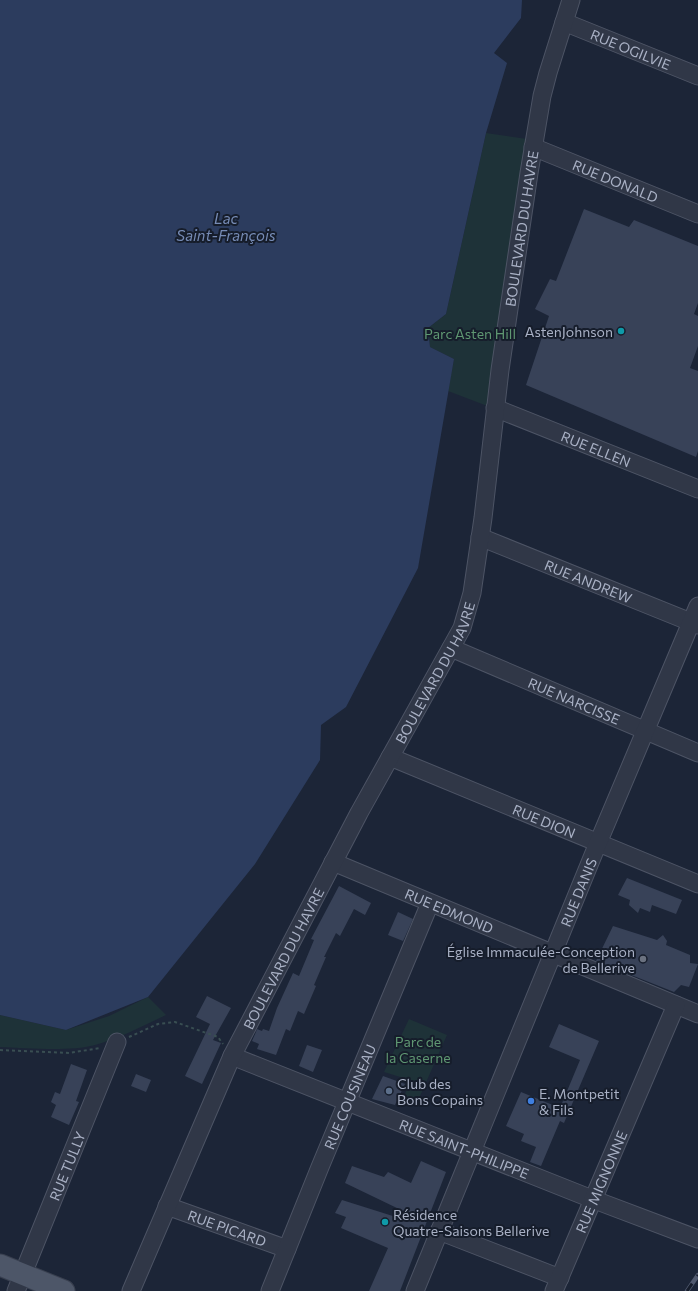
<svg xmlns="http://www.w3.org/2000/svg" width="698" height="1291" font-family="Commissioner,sans-serif">
  <style>
    .green { fill: #1e3238 }
    .water { fill: #2c3c5e }
    .building { fill: #384258 }
    .lines { fill: none; stroke-linecap: round; stroke-linejoin: round }
    .minor-casing { stroke: #4d5465; stroke-width: 19 }
    .major-casing { stroke: #394050; stroke-width: 23 }
    .path { stroke: #394e52; stroke-width: 2; stroke-dasharray: 3 3; stroke-linecap: butt }
    .minor { stroke: #303747; stroke-width: 17 }
    .major { stroke: #4d5668; stroke-width: 21 }
    .rail-casing { stroke: #515a6f; stroke-width: 4.5 }
    .rail { stroke: #161d2b; stroke-width: 3; stroke-dasharray: 9; stroke-linecap: butt }
    .culture-dot { fill: #0f9aa8; stroke: #161d2b; stroke-width: 1.5 }
    .worship-dot { fill: #6b7280; stroke: #161d2b; stroke-width: 1.5 }
    .service-dot { fill: #5c6f8a; stroke: #161d2b; stroke-width: 1.5 }
    .shop-dot { fill: #3f7fe0; stroke: #161d2b; stroke-width: 1.5 }
    .labels { text-anchor: middle; dominant-baseline: central; stroke-width: 4; stroke-linejoin: round; paint-order: stroke }
    .street-label { font-size: 14px; fill: #a9b1c5; stroke: #161d2b }
    .poi-label { font-size: 14px; fill: #a9b1c5; stroke: #161d2b; text-anchor: start }
    .park-label { font-size: 14px; fill: #5f9772; stroke: #161d2b }
    .water-label { font-size: 15px; font-style: italic; fill: #768bb5; stroke: #161d2b }
  </style>
  <rect width="100%" height="100%" fill="#1c2537"/>
  <path class="green" d="M486 133 527 139 490 407 448 391 454 359 430 347 428 328 446 314Z
    M148 997 166 1015C143 1026 120 1038 95 1045 68 1052 29 1048 0 1047V1015L66 1030 109 1016Z
    M409 1019 447 1035 416 1105 403 1100 410 1080 384 1072Z"/>
  <path class="water" d="M0 0H522L521 18 494 53 507 63 486 133 446 314 428 328 430 347 454 359 418 568 346 707 321 725 320 760 255 864 148 997 66 1030 0 1015Z"/>
  <path class="building" d="M584 209 629 227 634 220 698 246V303L694 314 698 316V346L690 368 698 371V451L696 457 526 385 549 316 535 309 550 279 556 281Z
    M627 878 682 900 676 914 652 905 650 912 640 908 638 913 629 905 630 900 618 895Z
    M339 886 371 903 365 915 354 909 340 936 336 933 324 957H326L314 985 316 986 304 1014 298 1011 290 1031 286 1029 276 1055 257 1049 259 1044 252 1041 256 1032 257 1029 262 1031 263 1029 269 1031 277 1008 293 973 299 976 314 940 311 939Z
    M398 912 413 919 403 941 388 935Z
    M613 926 657 940 663 935 667 941 666 945 690 955V963L698 964 689 987 681 985 674 992 596 961Z
    M207 996 231 1008 213 1040 221 1043 202 1084 185 1076 210 1024 196 1017Z
    M559 1024 599 1041 564 1123 560 1121 541 1166 530 1162 536 1147 521 1141 524 1134 506 1126 521 1092 560 1108 580 1060 549 1047Z
    M307 1045 322 1050 313 1072 299 1066Z
    M71 1064 87 1070 76 1101 79 1102 69 1125 51 1117 56 1105 51 1102 55 1092 60 1094Z
    M136 1074 151 1080 146 1092 131 1086Z
    M383 1076 405 1084 395 1105 372 1099Z
    M421 1161 446 1172 400 1291H369L388 1248 341 1228 346 1217 335 1213 342 1200 396 1217 399 1209 345 1183 352 1166 384 1177 388 1172 411 1183Z"/>
  <g class="lines">
    <defs>
      <g id="minor">
        <path id="s1" d="M564 22 698 76"/>
        <path id="s2" d="M533 147 698 214"/>
        <path id="s3" d="M495 408 698 489"/>
        <path id="s4" d="M480 537 698 625"/>
        <path id="s5" d="M451 648 698 753"/>
        <path id="s6" d="M390 757 698 884"/>
        <path id="s7" d="M333 862 698 1014"/>
        <path id="s8" d="M232 1056 592 1199 698 1239"/>
        <path id="s9" d="M167 1206 287 1249"/>
        <path d="M439 1231 560 1278"/>
        <path id="s10" d="M16 1291 117 1042"/>
        <path id="s11" d="M131 1291 232 1056 359 813 462 628 472 593 483 518 500 370 529 173 542 96 548 73 571 0"/>
        <path id="s12" d="M270 1291 320 1167 430 903"/>
        <path id="s13" d="M415 1291 598 843 698 606"/>
        <path id="s14" d="M554 1291 676 1005"/>
      </g>
      <path id="major" d="M0 1265 64 1291"/>
    </defs>
    <use href="#minor" class="minor-casing"/>
    <use href="#major" class="major-casing"/>
    <path class="path" d="M129 1037 158 1024 175 1022 218 1037 223 1044
      M0 1050 69 1053 100 1048"/>
    <use href="#minor" class="minor"/>
    <use href="#major" class="major"/>
    <defs>
      <path id="rail" d="M687 1291 698 1275"/>
    </defs>
    <use href="#rail" class="rail-casing"/>
    <use href="#rail" class="rail"/>
  </g>
  <g class="culture-dot">
    <circle cx="621" cy="331" r="4"/>
    <circle cx="385" cy="1222" r="4"/>
  </g>
  <circle class="worship-dot" cx="643" cy="959" r="4"/>
  <circle class="service-dot" cx="389" cy="1091" r="4"/>
  <circle class="shop-dot" cx="531" cy="1101" r="4"/>
  <g class="labels">
    <g class="street-label">
      <text stroke="none"><textPath href="#s1" startOffset="72">RUE OGILVIE</textPath></text>
      <text stroke="none"><textPath href="#s2" startOffset="89">RUE DONALD</textPath></text>
      <text stroke="none"><textPath href="#s11" startOffset="1146">BOULEVARD DU HAVRE</textPath></text>
      <text stroke="none"><textPath href="#s3" startOffset="109">RUE ELLEN</textPath></text>
      <text stroke="none"><textPath href="#s4" startOffset="117">RUE ANDREW</textPath></text>
      <text stroke="none"><textPath href="#s11" startOffset="690">BOULEVARD DU HAVRE</textPath></text>
      <text stroke="none"><textPath href="#s5" startOffset="134">RUE NARCISSE</textPath></text>
      <text stroke="none"><textPath href="#s6" startOffset="167">RUE DION</textPath></text>
      <text stroke="none"><textPath href="#s13" startOffset="431">RUE DANIS</textPath></text>
      <text stroke="none"><textPath href="#s7" startOffset="126">RUE EDMOND</textPath></text>
      <text stroke="none"><textPath href="#s11" startOffset="366">BOULEVARD DU HAVRE</textPath></text>
      <text stroke="none"><textPath href="#s12" startOffset="210">RUE COUSINEAU</textPath></text>
      <text stroke="none"><textPath href="#s8" startOffset="250">RUE SAINT-PHILIPPE</textPath></text>
      <text stroke="none"><textPath href="#s10" startOffset="135">RUE TULLY</textPath></text>
      <text stroke="none"><textPath href="#s14" startOffset="119">RUE MIGNONNE</textPath></text>
      <text stroke="none"><textPath href="#s9" startOffset="64">RUE PICARD</textPath></text>
    </g>
    <g class="poi-label">
      <text x="613" y="331" text-anchor="end">AstenJohnson</text>
      <text x="635" y="951" text-anchor="end">Église Immaculée-Conception<tspan x="635" dy="16">de Bellerive</tspan></text>
      <text x="397" y="1083">Club des<tspan x="397" dy="16">Bons Copains</tspan></text>
      <text x="539" y="1093">E. Montpetit<tspan x="539" dy="16">&amp; Fils</tspan></text>
      <text x="393" y="1214">Résidence<tspan x="393" dy="16">Quatre-Saisons Bellerive</tspan></text>
    </g>
    <g class="park-label">
      <text x="470" y="333">Parc Asten Hill</text>
      <text x="418" y="1041">Parc de<tspan x="418" dy="16">la Caserne</tspan></text>
    </g>
    <g class="water-label">
      <text x="226" y="218">Lac<tspan x="226" dy="17">Saint-François</tspan></text>
    </g>
  </g>
</svg>
